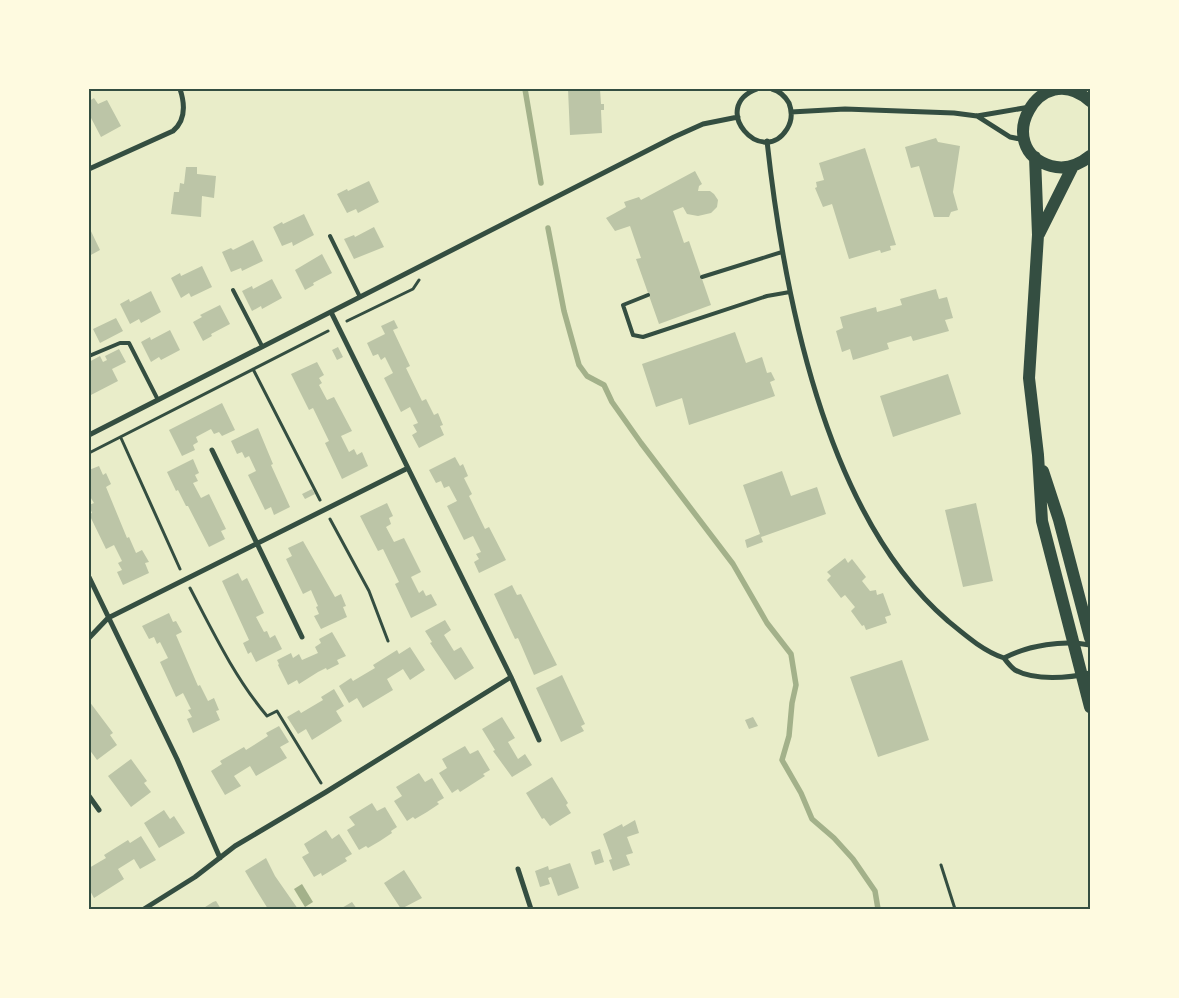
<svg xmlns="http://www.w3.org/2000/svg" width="1179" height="998" font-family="'Noto Sans',sans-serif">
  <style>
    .water { fill: #a3b18a }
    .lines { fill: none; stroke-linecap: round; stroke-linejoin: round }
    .stream { stroke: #a3b18a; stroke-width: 5.5 }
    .building { fill: #bcc5a7 }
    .path { stroke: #344e41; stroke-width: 3 }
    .service { stroke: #344e41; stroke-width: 4 }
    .minor { stroke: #344e41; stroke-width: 5 }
    .primary { stroke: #344e41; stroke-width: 12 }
    .neatline { fill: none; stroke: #344e41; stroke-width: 2 }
  </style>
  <rect width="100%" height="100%" fill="#e9edc9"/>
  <path class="water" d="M302 884 313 902 305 907 294 889Z"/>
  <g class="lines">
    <path class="stream" d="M525 89 541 183
      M548 228 564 311 579 365 587 376 604 385 612 402 641 443 733 564 767 623 791 654 796 685 792 703 789 736 782 760 801 793 812 819 834 838 853 859 875 891 878 909"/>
  </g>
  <path class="building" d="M568 89H600L601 104H604V110H601L602 133 570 135Z
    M94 98 98 104 107 100 121 126 101 137 90 116 89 117V101Z
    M936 138 938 142 960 146 953 192 958 210 951 212 949 217H934L919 166 911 168 905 147Z
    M865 148 896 245 890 246 891 250 881 253 880 250 849 259 832 204 823 207 815 188 817 187 816 182 824 180 819 163Z
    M186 167H197V174L216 176 214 198 202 196 201 217 171 214 174 192H179L180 183 184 184Z
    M695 171 702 184 699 186 698 191H710L714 194 718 200 717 207 711 213 698 216 687 214 683 207 673 211 684 243 689 241 711 305 659 324 636 259 641 258 630 226 615 231 606 218 626 207 624 202 639 197 641 200Z
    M369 181 379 202 358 213 356 209 347 213 337 194 347 189 348 191Z
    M304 214 314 235 293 246 292 242 282 246 273 227 282 222 283 224Z
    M89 227 100 250 89 256Z
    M374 227 384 247 354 259 344 239 354 235 355 237Z
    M253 240 263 261 242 271 241 268 231 272 222 252 231 248 233 250Z
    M322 254 332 273 313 283 314 285 305 290 295 270Z
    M202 266 212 287 191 297 189 293 181 298 171 278 180 273 181 276Z
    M272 279 282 298 262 309 261 306 252 311 242 291 252 286 253 289Z
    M936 289 939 299 947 297 953 318 945 320 949 331 913 341 911 336 887 343 889 349 853 360 850 349 842 352 836 331 843 328 840 317 876 307 877 312 902 305 900 299Z
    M151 291 161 312 141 323 139 319 130 324 120 304 129 299 130 302Z
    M220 305 230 324 211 334 212 336 203 341 193 322 202 317 200 315Z
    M116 318 123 331 100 343 93 329Z
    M394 320 398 328 393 330 410 366 406 368 422 401 426 399 434 415 438 413 443 425 440 426 444 435 419 448 412 435 417 432 413 425 418 423 410 407 401 412 384 378 393 373 385 357 381 360 378 354 373 356 367 343 385 334 381 326Z
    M170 330 180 350 161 360 159 357 151 362 141 342 150 337 151 340Z
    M735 332 746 363 762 357 767 373 771 372 775 380 770 382 775 396 689 425 682 398 656 407 642 364Z
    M338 347 343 357 337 360 332 350Z
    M119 349 126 362 112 369 118 381 89 396V362L100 356 103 362 107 360 105 356Z
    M317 362 324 375 319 378 322 383 319 385 327 400 334 397 352 431 341 436 349 452 354 449 357 455 362 452 368 466 342 479 325 443 329 441 313 408 309 410 291 374Z
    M948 374 961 414 893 437 880 396Z
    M222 403 235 430 222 436 219 432 214 434 211 429 196 437 198 442 193 445 195 450 182 456 169 430Z
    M258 428 273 464 271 465 290 507 274 515 271 507 265 510 248 475 256 471 249 456 245 458 242 452 237 454 231 441Z
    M455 457 460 466 463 464 468 476 464 478 472 494 469 496 485 529 489 527 506 560 479 573 474 562 479 559 476 554 481 552 473 536 464 540 447 506 457 501 449 486 444 488 441 481 436 483 429 470Z
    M193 459 199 473 195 475 198 481 193 483 201 498 209 494 226 529 221 531 225 539 209 547 188 506H186L178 490 176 491 167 472Z
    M99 466 103 475 106 473 111 484 106 487 127 538 129 537 136 553 142 550 149 562 145 563 149 573 123 585 117 572 122 570 118 563 122 561 114 545 106 549 89 514 92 513 89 505 94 503 89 495V470Z
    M782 471 791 496 817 487 826 514 761 537 763 542 747 548 745 540 760 534 743 485Z
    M312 489 315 494 305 499 302 494Z
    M387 503 393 516 389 518 391 524 386 527 394 542 404 538 421 572 411 577 419 593 423 590 426 596 431 594 437 605 411 618 395 584 399 582 383 549 378 551 360 516Z
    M976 503 993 581 963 587 945 510Z
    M303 541 335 597 341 594 346 606 343 607 347 617 321 629 314 616 319 614 316 607 318 606 311 590 303 594 286 559 292 556 288 548Z
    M845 558 848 563 852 559 866 577 862 581 870 591 876 590 877 595 883 593 891 615 885 617 887 623 866 630 864 625 862 626 851 611 855 607 845 595 841 598 827 580 831 576 827 572Z
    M238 573 242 581 247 578 264 613 256 617 264 632 267 631 270 638 275 635 282 649 256 662 251 652 248 654 243 643 249 640 222 581Z
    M512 585 517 595 521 594 557 665 534 675 522 647 518 638 515 639 494 594Z
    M169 613 173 622 176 621 182 632 176 635 198 686 200 685 208 701 214 698 219 710 216 711 220 720 193 733 187 719 192 717 188 710 191 709 183 693 176 697 160 662 168 658 160 642 157 644 154 637 149 639 142 626Z
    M445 620 451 630 444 635 454 651 461 647 474 668 455 680 430 643 432 642 425 631Z
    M332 632 346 656 337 660 339 664 327 670 326 668 318 672 299 684 297 680 288 685 278 665 279 664 277 660 291 653 293 658 299 654 302 660 318 653 315 647 321 643 319 639Z
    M410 647 425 670 410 680 403 669 387 679 393 690 363 708 357 698 349 703 339 686 351 678 353 681 375 668 373 665 397 650 399 654Z
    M902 660 929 740 878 757 850 677Z
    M562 675 585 724 581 726 584 731 561 742 536 688Z
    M334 689 344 706 336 711 342 721 312 740 306 729 298 734 287 717 299 710 301 713 323 700 321 697Z
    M89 701 113 733 110 735 117 745 97 760 89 749Z
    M502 717 515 738 508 742 518 759 525 754 532 765 512 777 493 751 495 750 482 729Z
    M753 717 758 726 749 729 745 720Z
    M279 726 289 742 280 747 287 758 256 776 250 766 234 776 241 786 225 795 211 771 222 764 220 761 244 747 246 750 268 736 266 733Z
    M465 746 470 754 478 750 490 770 483 774 485 776 460 792 458 789 452 793 439 773 447 768 442 759Z
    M131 759 147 781 144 783 151 792 131 807 108 776Z
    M419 773 425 782 432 778 444 798 437 802 439 804 427 812 415 819 413 817 407 821 394 801 402 796 396 787Z
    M552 777 568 803 566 805 571 813 550 826 544 818 542 819 526 793Z
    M372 803 377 811 385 807 397 827 391 831 392 833 380 841 368 848 366 846 359 850 347 830 355 825 349 817Z
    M164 810 170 819 174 816 185 833 159 848 144 823Z
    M635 820 639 833 627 837 633 853 626 855 630 865 613 871 609 860 612 859 603 834 622 824 623 827Z
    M326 830 332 839 339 834 352 854 345 858 347 861 322 876 321 873 314 877 302 857 309 853 304 844Z
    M141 836 156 860 140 869 134 859 118 869 124 879 94 898 89 889V868L106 858 104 855 128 840 130 843Z
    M600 849 604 862 595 865 591 852Z
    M266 858 275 876 298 909H268L255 888 245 871Z
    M570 863 579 888 558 896 551 877 548 878 550 884 540 887 535 871 548 866 549 870Z
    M404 870 422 898 401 909 384 883Z
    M216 901 221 909H202L213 902Z
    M352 902 357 909H340Z"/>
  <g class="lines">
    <path class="path" d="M347 321 413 289 419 280
      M253 369 320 500
      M121 438 180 569
      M89 453 328 331
      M330 519 369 591 388 641
      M190 588C213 632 235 678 267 716L277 711 321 783
      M941 865 955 909"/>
    <path class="service" d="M330 236 360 297
      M702 277 782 252
      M233 290 262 346
      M648 295 623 305 633 335 643 337 767 296 790 292
      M89 356 120 343H129L158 400"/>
    <path class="minor" d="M757 89C708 107 762 169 787 129 792 121 792 111 789 103 785 96 779 91 772 89
      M791 112 845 109 954 113 977 116 1030 107
      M977 116 1010 137 1025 140
      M767 141C784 296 825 515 948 621 965 635 983 651 1004 658
      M89 169 173 131C186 120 185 104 180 89
      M331 312 511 677 539 740
      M89 435 674 137 703 124 738 117
      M212 450 302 637
      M89 577 177 759 220 858
      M89 638 108 618 408 468
      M1090 645C1063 640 1029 645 1004 658 1007 662 1011 667 1015 670 1034 681 1070 678 1090 673
      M89 796 99 810
      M518 869 531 909
      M144 909 195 877 235 846 326 792 511 677"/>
    <path class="primary" d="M1090 101C1039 56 991 149 1051 166 1066 170 1079 165 1090 156
      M1035 157 1038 235 1029 378 1038 455 1042 521 1090 707
      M1039 234 1073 166
      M1043 471 1059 520 1090 638"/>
  </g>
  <rect width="1179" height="998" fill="none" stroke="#fefae0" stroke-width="180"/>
  <rect x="90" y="90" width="999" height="818" class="neatline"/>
</svg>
